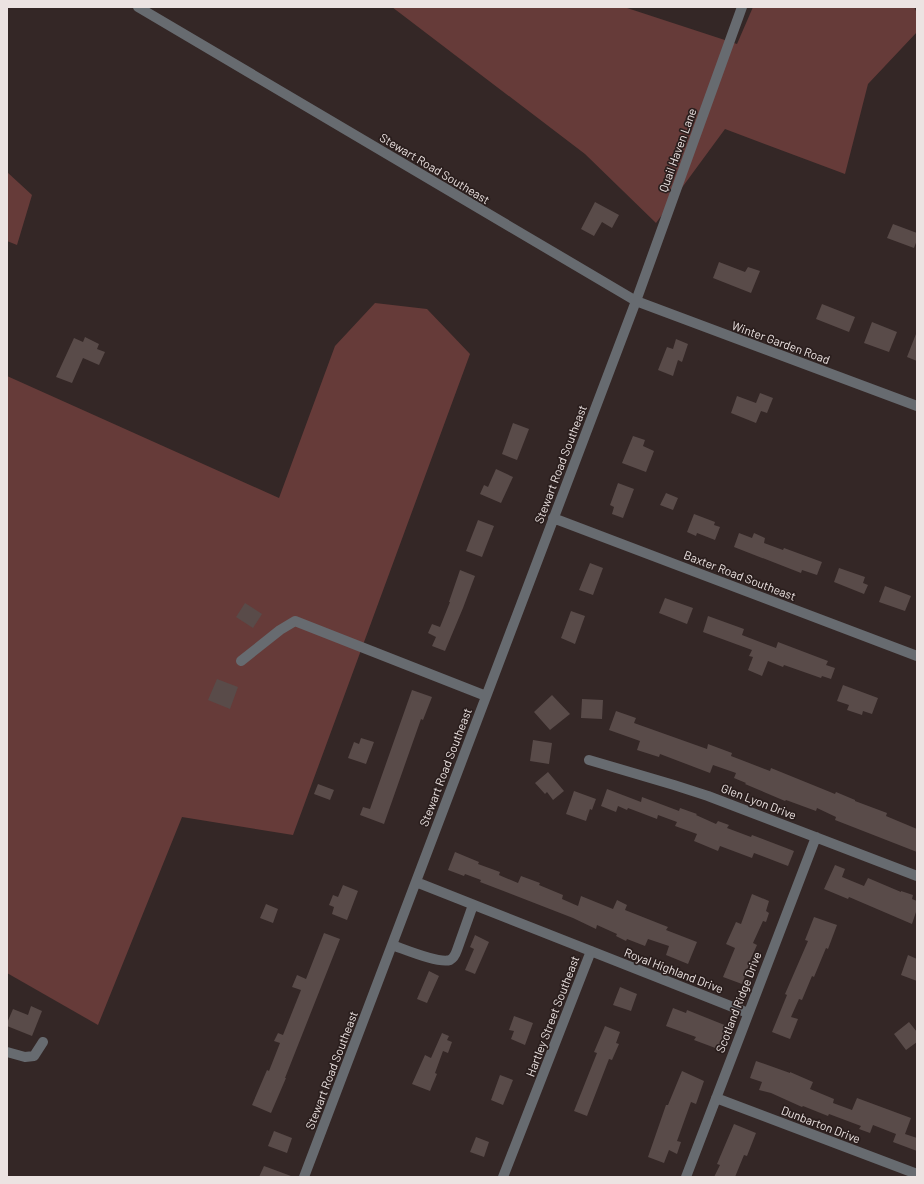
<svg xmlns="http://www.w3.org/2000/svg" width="924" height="1184" font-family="Barlow,sans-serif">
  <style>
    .green { fill: #663b39 }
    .building { fill: #594b49 }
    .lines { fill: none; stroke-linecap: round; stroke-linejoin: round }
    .minor { stroke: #676b70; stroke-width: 10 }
    .labels { text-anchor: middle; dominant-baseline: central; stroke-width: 3.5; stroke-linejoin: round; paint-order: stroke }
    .street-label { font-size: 12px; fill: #ece3e2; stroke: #2a1e1d }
  </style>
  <rect width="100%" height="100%" fill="#342726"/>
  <path class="green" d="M392 7H624L737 44 753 7H914L917 13V32L868 84 845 174 725 129 656 223 585 154Z
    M7 172 32 195 17 245 7 241Z
    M375 303 427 309 470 354 293 835 182 817 98 1025 7 973V376L279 498 335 346Z"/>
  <path class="building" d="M595 202 619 215 612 228 602 222 594 236 581 229Z
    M893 224 917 233V240L914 248 887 238Z
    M719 262 745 272 748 267 760 271 751 293 713 278Z
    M822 304 855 317 849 332 816 319Z
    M872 322 897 332 889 352 864 343Z
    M916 334H917V361L907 357Z
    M85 337 99 344 97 349 105 352 99 365 83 358 72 383 56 377 74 338 83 342Z
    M676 339 688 344 682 362 678 360 673 376 658 370 667 347 673 349Z
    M760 393 773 398 767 413 761 411 756 423 731 413 737 396 756 403Z
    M513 423 529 429 517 460 502 454Z
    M633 436 645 440 643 446 654 451 646 472 622 463Z
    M496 469 513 477 501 503 480 494 484 485 488 487Z
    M618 483 634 489 623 518 612 514 614 507 610 505Z
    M666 493 678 498 673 510 660 505Z
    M694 514 715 522 714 525 720 527 715 540 697 533 696 536 687 532Z
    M478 520 494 526 482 557 466 551Z
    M739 533 752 538 754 533 765 538 764 543 783 550 784 548 822 562 817 575 802 570 801 573 734 547Z
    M590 563 603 568 593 595 579 590Z
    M839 568 865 577 863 583 868 585 864 594 834 582Z
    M460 570 475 576 463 608 445 651 432 646 436 637 428 633 432 624 440 627 450 602H449Z
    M885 586 911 596 905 611 879 602Z
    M665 598 693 608 687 624 659 613Z
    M245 603 262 614 253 628 236 617Z
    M571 611 585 616 575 644 561 638Z
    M708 616 744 629 742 635 776 648 778 642 828 661 826 665 835 668 831 679 822 676 821 678 784 665 783 667 768 661 762 676 748 670 753 657 749 656 752 650 703 632Z
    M217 679 238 687 230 709 208 700Z
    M843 685 878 698 872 714 863 711 862 715 847 710 849 705 837 701Z
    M412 690 432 697 423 720 421 719 384 824 360 815 363 807 370 809Z
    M552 695 570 714 550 730 534 712Z
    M582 699 603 700 602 719 581 718Z
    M616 711 636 718 634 723 707 749 708 744 732 753 731 756 770 771 771 768 835 794 836 792 855 800V801L887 813 886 816 917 829V852L835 820 836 817 817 808 816 811 786 800 785 801 745 784 746 783 734 778 736 773 713 765 710 773 660 754 659 757 637 750 640 741 609 730Z
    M361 738 374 742 366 764 348 758 354 742 359 744Z
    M533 740 552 743 549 764 530 761Z
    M548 772 564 791 553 800 547 792 545 794 535 783Z
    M318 784 334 790 330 800 314 794Z
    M607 789 641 802 642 797 679 811 680 808 697 814 696 815 716 824 718 821 729 825 727 828 751 837 752 835 794 851 788 866 754 853 752 858 720 846 718 851 694 841 697 834 675 826 677 822 658 815 657 819 628 808 627 810 618 806 616 812 601 806Z
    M574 791 596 799 592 810 590 809 586 821 566 814Z
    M455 852 479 862 478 864 500 872 499 875 518 883 521 876 540 883 539 885 563 895 562 899 578 906 581 896 613 909 617 900 627 905 625 910 668 927 666 930 697 942 688 964 666 955 669 946 648 939 645 946 627 939 626 941 616 936 617 934 597 925 596 929 573 918 480 882 481 880 465 874 464 876 448 870Z
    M835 865 845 869 842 877 864 886 868 878 901 892V891L913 895 912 899 917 901V909L912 924 849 897 848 899 824 889Z
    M343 885 358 891 347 920 332 914 334 907 329 905 333 895 338 897Z
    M752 894 769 901 766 911 769 913 766 922 763 921 753 943 757 945 748 965H749L742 984 723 977 735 948 726 944 736 922 741 924Z
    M266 904 278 909 273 923 260 918Z
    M814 917 837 925 828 949 826 948 814 977 812 976 802 1000 799 999 791 1017 798 1019 790 1039 772 1032 787 995 785 994 808 941 805 940Z
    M324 933 340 939 285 1078H286L271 1113 252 1105 267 1070 269 1071 280 1043 274 1041 278 1033 283 1035 301 990 292 987 297 975 306 979Z
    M475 935 489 942 475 974 465 970 474 949 470 947Z
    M908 955 917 959V981L901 975Z
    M429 971 439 976 427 1003 417 999Z
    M620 987 637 994 631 1011 613 1005Z
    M31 1006 42 1011 32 1036 7 1026V1023L13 1009 28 1015Z
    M673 1008 686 1013 687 1010 727 1026 718 1049 694 1040 696 1037 666 1026Z
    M514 1016 533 1023 525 1045 511 1039 514 1031 509 1030Z
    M909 1022 917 1032V1042L906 1050 894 1034Z
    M605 1026 620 1032 616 1043 619 1044 612 1060 609 1059 587 1116 574 1111 597 1053 594 1052Z
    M442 1033 449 1036 447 1040 452 1042 448 1053 443 1051 435 1073 437 1074 430 1091 412 1084 425 1055 431 1058Z
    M756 1061 790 1073V1072L813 1082 810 1089 834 1099 833 1103 852 1110 857 1098 911 1118 905 1134 917 1138V1151L893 1142 896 1134 873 1125 870 1133 859 1129 861 1126 829 1114 828 1116 803 1106 802 1107 771 1093 759 1090 762 1082 750 1078Z
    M682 1071 704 1081 696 1104 691 1102 677 1141 681 1142 677 1154 669 1150 664 1163 648 1157 666 1105H668Z
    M500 1075 513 1080 503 1105 491 1100Z
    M734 1124 756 1133 747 1156 744 1155 735 1177H714L720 1165 717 1164Z
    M274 1131 292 1138 287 1153 268 1146Z
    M476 1137 489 1142 484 1157 470 1152Z
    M264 1166 291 1176V1177H259Z"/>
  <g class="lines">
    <path class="minor" d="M138 7 636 301 917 406
      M553 518 917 656
      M241 661 280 630 295 621 486 696
      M589 760 674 785 708 796 917 876
      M416 882 748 1013
      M392 945C404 949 439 964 450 960 454 958 456 953 457 950L473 905
      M7 1052 25 1057 34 1056 43 1042
      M716 1098 917 1174
      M304 1177 636 301 742 7
      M503 1177 591 951
      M686 1177 816 837"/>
  </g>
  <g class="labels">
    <g class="street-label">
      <text transform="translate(677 150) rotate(-70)">Quail Haven Lane</text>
      <text transform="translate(435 168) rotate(31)">Stewart Road Southeast</text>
      <text transform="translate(781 342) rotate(20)">Winter Garden Road</text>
      <text transform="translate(560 464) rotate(-69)">Stewart Road Southeast</text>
      <text transform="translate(740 575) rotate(21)">Baxter Road Southeast</text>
      <text transform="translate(445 767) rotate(-69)">Stewart Road Southeast</text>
      <text transform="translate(759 801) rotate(21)">Glen Lyon Drive</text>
      <text transform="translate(674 970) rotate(21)">Royal Highland Drive</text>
      <text transform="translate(738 1002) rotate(-69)">Scotland Ridge Drive</text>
      <text transform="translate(552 1016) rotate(-69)">Hartley Street Southeast</text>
      <text transform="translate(331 1070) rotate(-69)">Stewart Road Southeast</text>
      <text transform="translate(821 1124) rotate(21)">Dunbarton Drive</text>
    </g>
  </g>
  <rect width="924" height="1184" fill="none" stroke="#ece3e2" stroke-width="16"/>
</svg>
